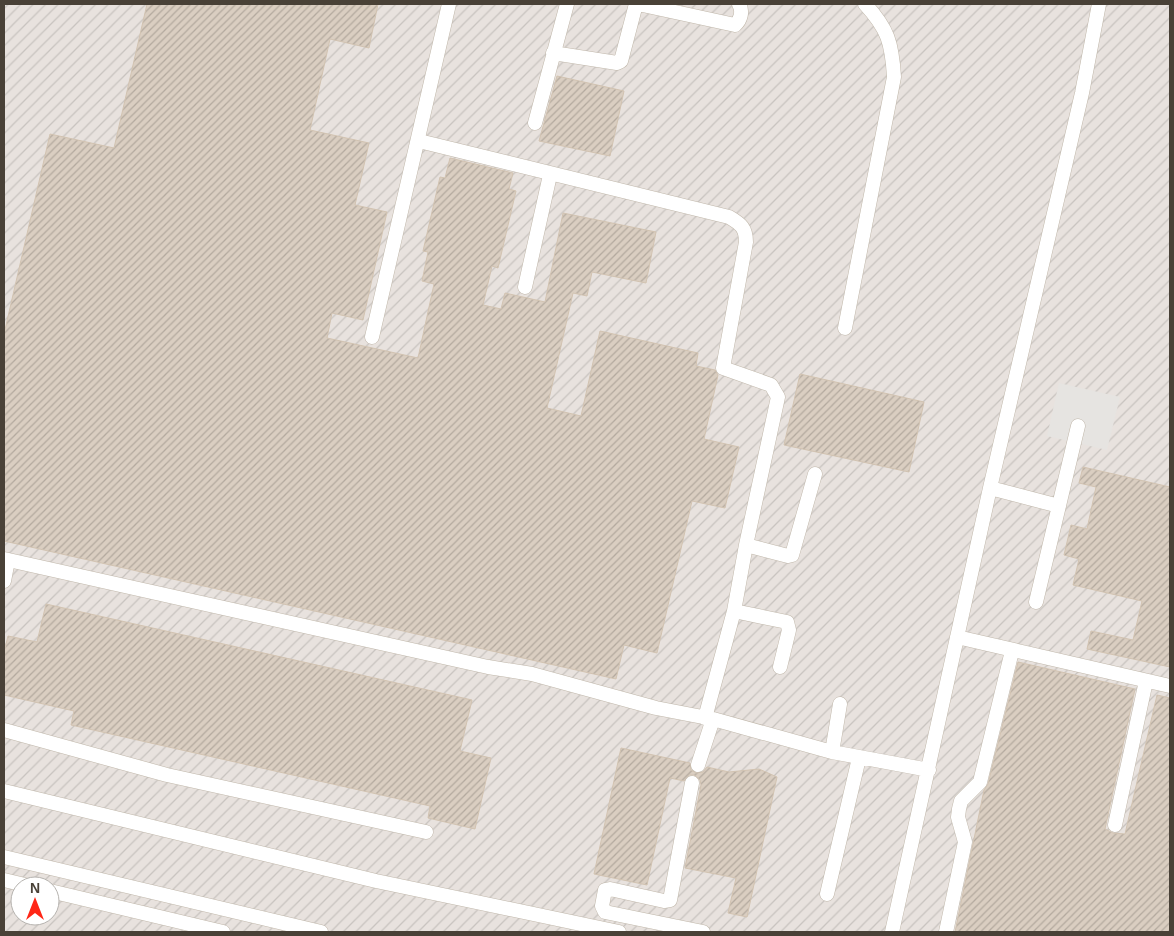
<svg xmlns="http://www.w3.org/2000/svg" width="1174" height="936" font-family="Helvetica,sans-serif">
  <style>
    .industrial { fill: url(#industrial-furrows); fill-rule: evenodd }
    .parking { fill: #e6e4e1 }
    .building { fill: url(#building-hatch); stroke: #d2c3b1 }
    .lines { fill: none; stroke-linecap: round; stroke-linejoin: round }
    .minor-casing { stroke: #c1b8ab; stroke-width: 15 }
    .minor { stroke: #fff; stroke-width: 14 }
  </style>
  <defs>
    <pattern id="industrial-furrows" width="10" height="10" patternUnits="userSpaceOnUse" patternTransform="scale(1.25)"><rect width="10" height="10" fill="#e8e2de"/><path d="M-1 1l2-2M0 10L10 0M9 11l2-2" fill="none" stroke="#c8c3bf"/></pattern>
    <pattern id="building-hatch" width="6" height="6" patternUnits="userSpaceOnUse" patternTransform="scale(1.25)"><rect width="6" height="6" fill="#dacec1"/><path d="M-1 1l2-2M0 6l6-6M5 7l2-2" fill="none" stroke="#b3a99e"/></pattern>
  </defs>
  <rect width="100%" height="100%" fill="#f5f1e9"/>
  <path class="industrial" d="M4 4H1170V932H4ZM20 886H50V916H20Z"/>
  <path class="parking" d="M1059 383 1120 397 1107 450 1047 436Z"/>
  <path class="building" d="M147 4H378L369 48 330 39 310 130 369 143 355 205 387 212 363 320 332 313 327 338 418 358 434 284 422 281 428 252 423 251 440 177 445 178 450 158 513 173 509 189 516 191 498 268 492 266 483 305 501 309 505 293 545 302 563 213 656 232 646 283 592 272 587 296 573 293 547 408 581 416 600 331 698 353 696 366 715 370 718 375 704 439 739 447 725 508 692 501 657 653 624 645 616 679 4 541V334L50 134 114 148Z
    M557 76 624 91 610 156 539 141Z
    M800 374 924 402 909 472 784 445Z
    M1083 467 1170 487V667L1087 649 1091 631 1133 640 1142 601 1073 585 1079 559 1064 555 1071 525 1087 529 1096 487 1079 483Z
    M46 604 472 700 460 751 491 758 475 829 428 818 430 806 71 725 74 711 4 695V652L8 636 37 642Z
    M1018 662 1135 689 1105 829 1113 833 1125 834 1157 695 1170 698V932H955L984 790 988 784Z
    M621 748 690 763 691 770 696 773 703 772 707 767 729 772 759 769 777 777 747 917 728 913 736 878 685 868 701 785 700 780 694 775H689L684 781 670 778 647 885 594 874Z"/>
  <g class="lines">
    <defs>
      <path id="minor" d="M638 4 735 25C741 20 743 11 739 4
        M553 53 617 63 621 61 636 4
        M535 123 567 4
        M419 141 729 217C741 224 746 228 746 242L723 368 771 385 778 397 746 545 734 611 705 718
        M525 287 550 175
        M845 328 894 77C892 43 888 29 865 4
        M372 337 449 4
        M990 488 1059 506
        M746 545 788 556 792 555 815 474
        M4 559 488 667 532 674 656 708 713 719 832 752 929 770
        M4 581 8 560
        M1036 602 1078 426
        M734 611 787 622 789 630 780 667
        M957 637 1170 686
        M4 730 167 775 426 832
        M832 752 840 704
        M698 765 713 719
        M692 783 670 900 664 901 610 889 605 890 602 906 605 912 703 932
        M4 791 376 881 619 932
        M1115 825 1146 681
        M4 857 321 932
        M4 880 29 886
        M50 891 223 932
        M827 894 859 758
        M892 932 990 488 1082 93 1099 4
        M946 932 965 842 958 817 959 809 961 801 980 782 1012 651"/>
    </defs>
    <use href="#minor" class="minor-casing"/>
    <use href="#minor" class="minor"/>
  </g>
  <rect width="1174" height="936" fill="none" stroke="#494137" stroke-width="10"/>
  <g transform="translate(35 901)"><circle r="24" fill="#ffffff" stroke="#b6b3af"/>
  <path d="M0-4L9 19L0 12L-9 19Z" fill="#ff2616"/>
  <text y="-8" font-size="14" font-weight="bold" text-anchor="middle" fill="#494137">N</text>
  </g>
</svg>
